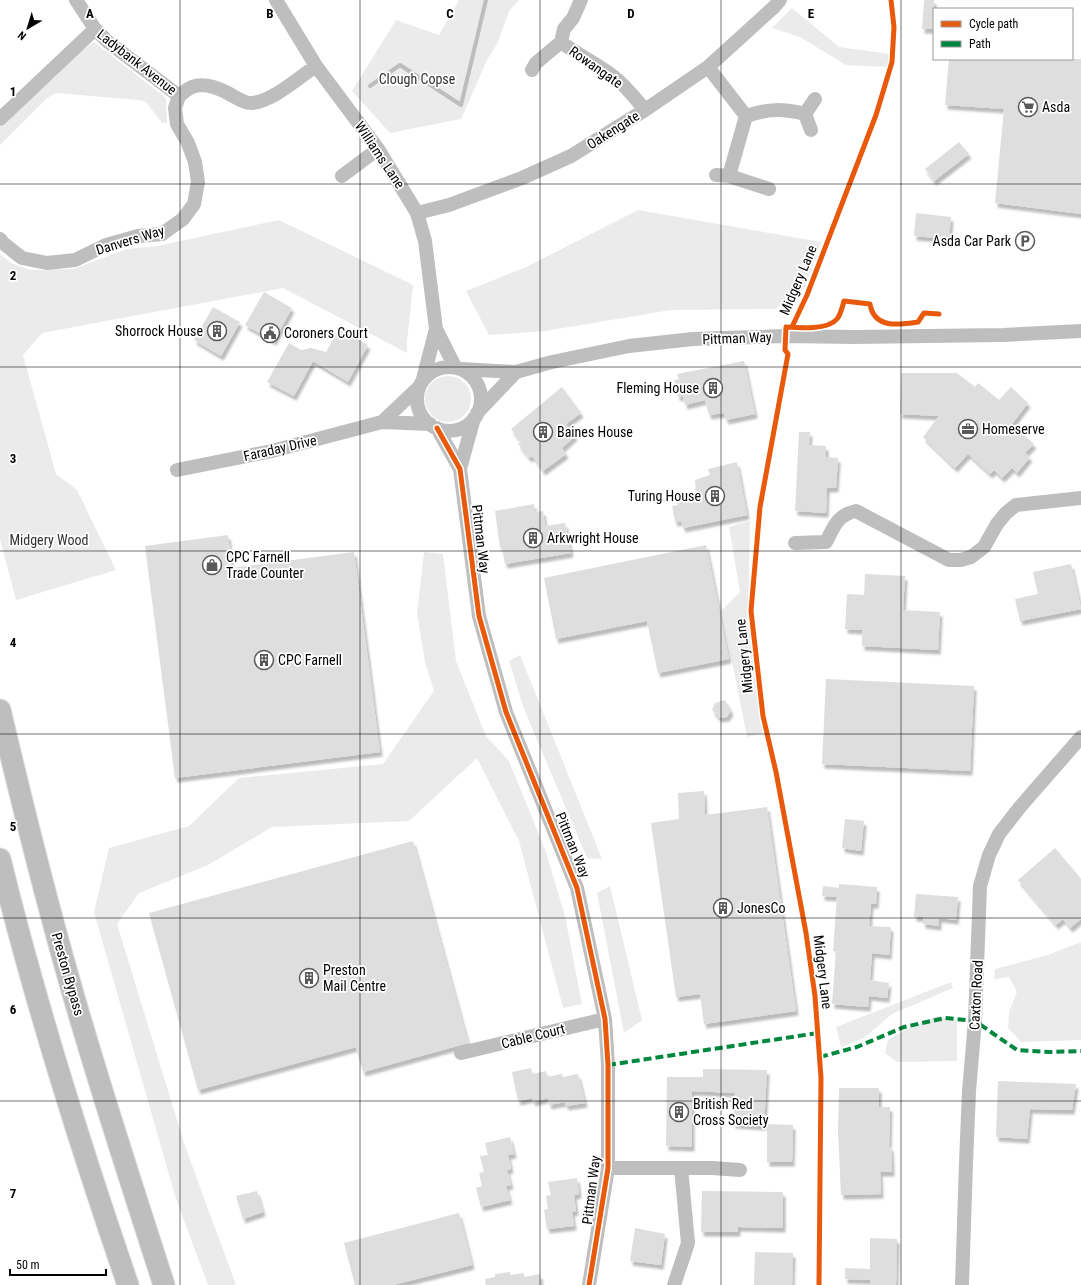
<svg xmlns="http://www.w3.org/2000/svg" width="1081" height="1285" font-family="'Roboto Condensed',sans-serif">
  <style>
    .green { fill: #ebebeb }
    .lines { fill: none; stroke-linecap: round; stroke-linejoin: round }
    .stream { stroke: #bdbdbd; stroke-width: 4 }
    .building { fill: #dedede; filter: url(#shadow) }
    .highway-casing { stroke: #dbdbdb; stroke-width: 23 }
    .minor { stroke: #bebebe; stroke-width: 14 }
    .highway { stroke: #bebebe; stroke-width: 21 }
    .quiet { stroke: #00873e; stroke-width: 4; stroke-dasharray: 8 4; stroke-linecap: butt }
    .cycleway-casing { stroke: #fff; stroke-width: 8 }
    .cycleway { stroke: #e8590c; stroke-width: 5 }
    .grid { fill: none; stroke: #000; stroke-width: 1; stroke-opacity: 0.55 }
    .labels { text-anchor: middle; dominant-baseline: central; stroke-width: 3.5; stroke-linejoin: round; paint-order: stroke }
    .street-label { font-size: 14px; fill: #000; stroke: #fff }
    .park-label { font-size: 14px; fill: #313131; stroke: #fff }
    .poi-label { font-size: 14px; fill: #000; stroke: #fff; text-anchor: start }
    .grid-label { font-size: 13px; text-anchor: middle; font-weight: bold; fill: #000; stroke: #fff; stroke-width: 3.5; stroke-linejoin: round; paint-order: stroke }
  </style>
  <defs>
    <filter id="shadow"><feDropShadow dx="2.5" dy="4.5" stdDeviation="1" flood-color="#0004"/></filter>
  </defs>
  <rect width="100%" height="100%" fill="#fff"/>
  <path class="green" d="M459 0H519L509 11 497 44 488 58 461 119 390 133 352 91 396 20 439 35Z
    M792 8 839 47 890 54 888 67 846 65 800 37 772 28Z
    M94 42 166 98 167 123H162L146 102 139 100 56 93 47 98 0 145V127L18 111 36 91 53 79 75 55Z
    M638 210 821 242 804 289 775 309 671 310 545 331 489 335 466 291 526 267Z
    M279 220 413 285 407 341V353L283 288 42 333 23 355 56 474 77 490 116 570 16 600 0 539V254L11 263 30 270 73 269 127 249 157 246Z
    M425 399a23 23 0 1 1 46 0a23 23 0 1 1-46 0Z
    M750 521 748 618 753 624 755 663 770 732 747 737 722 610 740 592 729 527Z
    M424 552 443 554 456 661 486 736 509 761 546 852 565 916 582 1004 563 1008 519 841 477 758 409 821 272 827 208 865 139 893 117 924 185 1146 236 1285H208L176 1199 94 912 109 848 189 826 239 778 383 764 434 691 425 662 417 613Z
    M520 655 602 859 587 858 524 709 509 661Z
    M610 886 642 1020 624 1033 597 893Z
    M1081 942V1040L1021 1042 1008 1028 1009 1012 1017 992 1009 977 994 979 995 969 1048 955Z
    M951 982 953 988 892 1014 864 1038 841 1047 836 1027Z
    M938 1016 957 1020V1061L897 1062 885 1053 888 1040 908 1028Z"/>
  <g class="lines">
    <path class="stream" d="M370 86 400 65 461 105 486 0"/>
  </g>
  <path class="building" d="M924 0H934V29H922Z
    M949 59H1081V214L995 203 1004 109 945 105Z
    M959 142 969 154 934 181 925 169Z
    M916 213 951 217 949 239 914 236Z
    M264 292 292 308 274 341 245 325Z
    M213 307 240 322 221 356 194 340Z
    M339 329 368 345 348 382 313 361 294 396 267 382 289 343 301 350 311 348 326 352Z
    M744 361 755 414 726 420 724 413 709 415 705 400 685 405 683 396 678 397 674 380 679 379 677 374Z
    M901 373H957L975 387 978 383 999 400 1011 387 1028 403 1012 424 1034 444 1025 453 1030 457 1017 473 1012 468 1002 478 994 470 990 474 968 454 955 468 923 437 939 416 900 414Z
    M562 387 581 413 566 424 575 436 562 448 566 454 543 471 532 456 529 458 518 444 521 442 511 429Z
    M799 432H810L809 445 826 446V457L838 458 836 488H827L826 513 795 511Z
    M737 462 747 515 683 528 681 521 675 522 672 506 678 505 677 499 696 494 695 480 710 475 708 469Z
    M534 504 535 512 543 511 545 526 565 523 571 553 505 564 502 547 500 548 495 511Z
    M228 535 232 568 354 552 380 752 175 778 145 546Z
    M706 545 729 659 658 673 647 621 556 639 544 578Z
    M1071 564 1081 609 1020 621 1015 599 1038 594 1033 572Z
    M865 574 905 576 903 610 940 612 938 650 862 646V630L845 629 847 594 864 595Z
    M826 679 974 686 970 771 822 764Z
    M725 700 731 711 727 717 719 718 712 710 715 703Z
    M704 791 705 815 767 807 796 1011 704 1024 700 994 676 997 651 823 679 819 678 793Z
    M845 819 864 821 861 851 842 848Z
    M413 841 468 1043 363 1072 356 1047 198 1090 149 913Z
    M1055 848 1081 879V919L1070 928 1063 919 1056 925 1018 880Z
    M839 884 877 887 876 904H871L869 926 891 927 889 955 872 953 870 980 889 983 887 998 869 996 868 1007 832 1004 836 951H833L837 897 822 896 823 886 839 888Z
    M916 894 958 897 956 920 939 918V926L923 924V917H914Z
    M531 1068 532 1074 546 1071 547 1077 562 1074 563 1077 578 1074 585 1103 566 1106 565 1102 549 1105 548 1098 533 1102 532 1098 518 1101 512 1072Z
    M703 1069 767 1070 764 1126 733 1124 735 1093 692 1091V1147L666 1146 667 1077H703Z
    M998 1081 1076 1084 1072 1110 1030 1109 1027 1139 996 1137Z
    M839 1088H879V1107H890L889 1147H891L892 1172H880L881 1194 841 1195 838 1130Z
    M767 1124 793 1125 792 1162H767Z
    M510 1137 514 1154 508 1155 511 1169 507 1170 511 1185 506 1186 510 1200 481 1207 476 1188 482 1186 479 1173 484 1172 480 1156 488 1155 485 1143Z
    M577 1178 579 1194 574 1195 576 1211 572 1212 574 1226 547 1229 544 1210 548 1209 546 1196 551 1195 548 1182Z
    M257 1191 263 1212 243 1219 236 1196Z
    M702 1191 783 1192V1228L738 1227V1232H701Z
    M459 1213 472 1265 393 1285H355L344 1243Z
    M635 1228 665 1234 661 1265 630 1261Z
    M870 1238 897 1239 896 1285H870V1280L845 1279V1268L870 1269Z
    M755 1252 793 1253 792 1285H754Z
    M510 1272V1275L524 1273V1277L540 1274 541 1285H486L485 1279 495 1277V1274Z"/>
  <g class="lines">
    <defs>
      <path id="highway" d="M0 710C21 799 43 888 68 976 97 1080 131 1182 164 1285
        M0 859C35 1003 80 1145 128 1285"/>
    </defs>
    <use href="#highway" class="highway-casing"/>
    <path class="minor" d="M76 0 95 29 108 42 179 96C183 93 187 89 192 87 205 82 222 89 233 96 238 99 246 104 252 103 273 101 298 78 316 66
      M276 0 316 66 378 149 417 213 425 241 436 329 455 367
      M581 0 573 18 564 29 561 42C578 55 597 64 613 76 626 86 635 98 645 110
      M708 67 746 116 729 176 769 189
      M532 70 536 63 561 42
      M746 116C769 109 781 108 805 114
      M0 119 95 29
      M811 130 805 114 815 99
      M716 175 729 176
      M342 176 378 149
      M417 213 449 205 522 178 571 156 645 110 708 67 774 7 780 0
      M0 239 3 243 22 258 47 263 75 260 106 245 138 236 162 234 183 219 194 204 198 182 195 162 188 143 177 124 175 108 179 96
      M417 399a32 32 0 1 1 64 0a32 32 0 1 1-64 0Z
      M461 369 516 372 552 362 629 346 693 339 786 336 853 337 1003 335 1081 331
      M423 379 436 329
      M477 413 516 372
      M382 422 419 387
      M437 428 460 469 479 616 506 712 577 888 605 1019 608 1065V1168L589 1285
      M460 469 474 418
      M177 470 272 451 382 422 430 424
      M795 543 826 542C834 527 837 515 856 511L949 560H961L971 557 984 547 997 524 1006 513 1016 505 1081 498
      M461 1053 605 1019
      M608 1168H712L740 1170
      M674 1285 688 1243 681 1168
      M962 1285 966 1163 969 1091 975 1021 980 886 989 855 999 834 1020 807 1081 737"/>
    <use href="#highway" class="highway"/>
    <path class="quiet" d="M820 1057 857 1047 904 1027 945 1018 975 1021 1017 1050 1050 1052 1081 1051
      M608 1065 818 1033"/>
    <defs>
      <path id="cycleway" d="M792 327 807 295 876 115 892 62 894 27 891 0
        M437 428 460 469 479 616 506 712 577 888 605 1019 608 1065V1168L589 1285
        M819 1285 821 1078 815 996 806 933 776 772 763 716 751 611 760 507 788 354 785 350 786 327C800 328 828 330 837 319 841 314 842 308 844 301L870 304C874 329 899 325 918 322L924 313 939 314"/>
    </defs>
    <use href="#cycleway" class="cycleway-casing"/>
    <use href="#cycleway" class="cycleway"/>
  </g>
  <path class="grid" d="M180 0V1285M360 0V1285M540 0V1285M721 0V1285M901 0V1285M0 184H1081M0 367H1081M0 551H1081M0 734H1081M0 918H1081M0 1101H1081"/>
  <defs>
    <symbol id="supermarket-ring" viewBox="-11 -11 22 22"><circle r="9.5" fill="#fff" stroke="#595959" stroke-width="1.5"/><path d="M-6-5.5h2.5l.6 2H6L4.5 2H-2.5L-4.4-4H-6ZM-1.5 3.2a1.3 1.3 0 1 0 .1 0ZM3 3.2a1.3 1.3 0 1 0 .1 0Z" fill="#595959"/></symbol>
    <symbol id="parking-ring" viewBox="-11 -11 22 22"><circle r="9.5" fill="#fff" stroke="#595959" stroke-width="1.5"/><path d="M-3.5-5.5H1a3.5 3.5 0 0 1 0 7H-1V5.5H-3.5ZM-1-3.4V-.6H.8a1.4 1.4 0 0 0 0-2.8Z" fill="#595959"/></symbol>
    <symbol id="building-ring" viewBox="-11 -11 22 22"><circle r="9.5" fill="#fff" stroke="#595959" stroke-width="1.5"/><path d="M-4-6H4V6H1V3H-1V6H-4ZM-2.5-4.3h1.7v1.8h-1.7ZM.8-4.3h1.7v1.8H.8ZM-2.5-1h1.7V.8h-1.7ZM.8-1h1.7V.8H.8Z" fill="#595959"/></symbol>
    <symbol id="civic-ring" viewBox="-11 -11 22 22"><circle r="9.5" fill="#fff" stroke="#595959" stroke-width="1.5"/><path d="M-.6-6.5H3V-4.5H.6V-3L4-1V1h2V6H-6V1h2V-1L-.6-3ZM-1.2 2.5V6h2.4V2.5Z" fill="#595959"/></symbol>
    <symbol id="office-ring" viewBox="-11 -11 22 22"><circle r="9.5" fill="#fff" stroke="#595959" stroke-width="1.5"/><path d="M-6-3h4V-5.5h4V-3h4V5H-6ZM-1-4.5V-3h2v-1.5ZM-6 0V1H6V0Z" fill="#595959"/></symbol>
    <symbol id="shop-ring" viewBox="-11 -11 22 22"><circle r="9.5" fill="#fff" stroke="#595959" stroke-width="1.5"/><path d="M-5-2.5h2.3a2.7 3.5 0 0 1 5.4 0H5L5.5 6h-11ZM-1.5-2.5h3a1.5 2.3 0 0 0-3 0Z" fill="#595959"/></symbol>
  </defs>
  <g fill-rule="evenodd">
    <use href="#supermarket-ring" x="1017" y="96" width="22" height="22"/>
    <use href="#parking-ring" x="1014" y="230" width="22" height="22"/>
    <use href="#building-ring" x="206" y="320" width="22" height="22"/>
    <use href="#civic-ring" x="259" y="322" width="22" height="22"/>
    <use href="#building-ring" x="702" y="377" width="22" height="22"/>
    <use href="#office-ring" x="957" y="418" width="22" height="22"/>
    <use href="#building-ring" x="532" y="421" width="22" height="22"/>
    <use href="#building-ring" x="704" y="485" width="22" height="22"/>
    <use href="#building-ring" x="522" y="527" width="22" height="22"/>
    <use href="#shop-ring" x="201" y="554" width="22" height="22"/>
    <use href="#building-ring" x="253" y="649" width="22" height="22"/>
    <use href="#building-ring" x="712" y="897" width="22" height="22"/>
    <use href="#building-ring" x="298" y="967" width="22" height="22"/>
    <use href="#building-ring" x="668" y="1101" width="22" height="22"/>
  </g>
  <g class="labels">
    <g class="street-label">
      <text transform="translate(137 62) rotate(38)">Ladybank Avenue</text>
      <text transform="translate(596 67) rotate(35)">Rowangate</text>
      <text transform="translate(613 130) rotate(-32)">Oakengate</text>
      <text transform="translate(380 155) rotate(56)">Williams Lane</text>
      <text transform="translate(130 240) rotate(-17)">Danvers Way</text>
      <text transform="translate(798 280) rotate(-67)">Midgery Lane</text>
      <text transform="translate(737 338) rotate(-2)">Pittman Way</text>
      <text transform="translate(280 448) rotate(-13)">Faraday Drive</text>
      <text transform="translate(481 539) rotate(83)">Pittman Way</text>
      <text transform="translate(744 656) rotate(-96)">Midgery Lane</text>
      <text transform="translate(573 845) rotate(68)">Pittman Way</text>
      <text transform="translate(823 972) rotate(83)">Midgery Lane</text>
      <text transform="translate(68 974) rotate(74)">Preston Bypass</text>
      <text transform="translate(976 995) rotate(-87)">Caxton Road</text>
      <text transform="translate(533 1036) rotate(-14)">Cable Court</text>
      <text transform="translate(591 1190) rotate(-83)">Pittman Way</text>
    </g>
    <g class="park-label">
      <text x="417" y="79">Clough Copse</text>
      <text x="49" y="540">Midgery Wood</text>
    </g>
    <g class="poi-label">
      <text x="1042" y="107">Asda</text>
      <text x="1011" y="241" text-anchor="end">Asda Car Park</text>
      <text x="203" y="331" text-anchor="end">Shorrock House</text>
      <text x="284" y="333">Coroners Court</text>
      <text x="699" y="388" text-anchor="end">Fleming House</text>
      <text x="982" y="429">Homeserve</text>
      <text x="557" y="432">Baines House</text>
      <text x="701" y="496" text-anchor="end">Turing House</text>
      <text x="547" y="538">Arkwright House</text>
      <text x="226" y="557">CPC Farnell<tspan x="226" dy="16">Trade Counter</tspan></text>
      <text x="278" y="660">CPC Farnell</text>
      <text x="737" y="908">JonesCo</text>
      <text x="323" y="970">Preston<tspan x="323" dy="16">Mail Centre</tspan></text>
      <text x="693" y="1104">British Red<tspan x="693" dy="16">Cross Society</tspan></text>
    </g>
  </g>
  <g class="grid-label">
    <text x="90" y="18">A</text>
    <text x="270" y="18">B</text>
    <text x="450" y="18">C</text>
    <text x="631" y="18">D</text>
    <text x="811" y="18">E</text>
    <text x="13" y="96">1</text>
    <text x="13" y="280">2</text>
    <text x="13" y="463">3</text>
    <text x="13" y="647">4</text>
    <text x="13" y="831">5</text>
    <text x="13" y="1014">6</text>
    <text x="13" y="1198">7</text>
  </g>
  <rect x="933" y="8" width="140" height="52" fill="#ffffff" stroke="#999999"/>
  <rect x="941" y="21" width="20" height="6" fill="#e8590c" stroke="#999999"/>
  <text x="969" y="28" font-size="12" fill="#000000">Cycle path</text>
  <rect x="941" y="41" width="20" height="6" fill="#00873e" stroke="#999999"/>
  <text x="969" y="48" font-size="12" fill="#000000">Path</text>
  <g transform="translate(28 28) rotate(218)" stroke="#ffffff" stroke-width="3" paint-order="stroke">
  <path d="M0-3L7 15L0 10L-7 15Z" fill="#000000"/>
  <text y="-6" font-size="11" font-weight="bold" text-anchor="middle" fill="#000000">N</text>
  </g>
  <path d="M10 1269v6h96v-6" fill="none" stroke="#000000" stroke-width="2"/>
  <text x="16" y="1269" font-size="12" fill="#000000" stroke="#ffffff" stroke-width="3" paint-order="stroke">50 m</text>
</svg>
